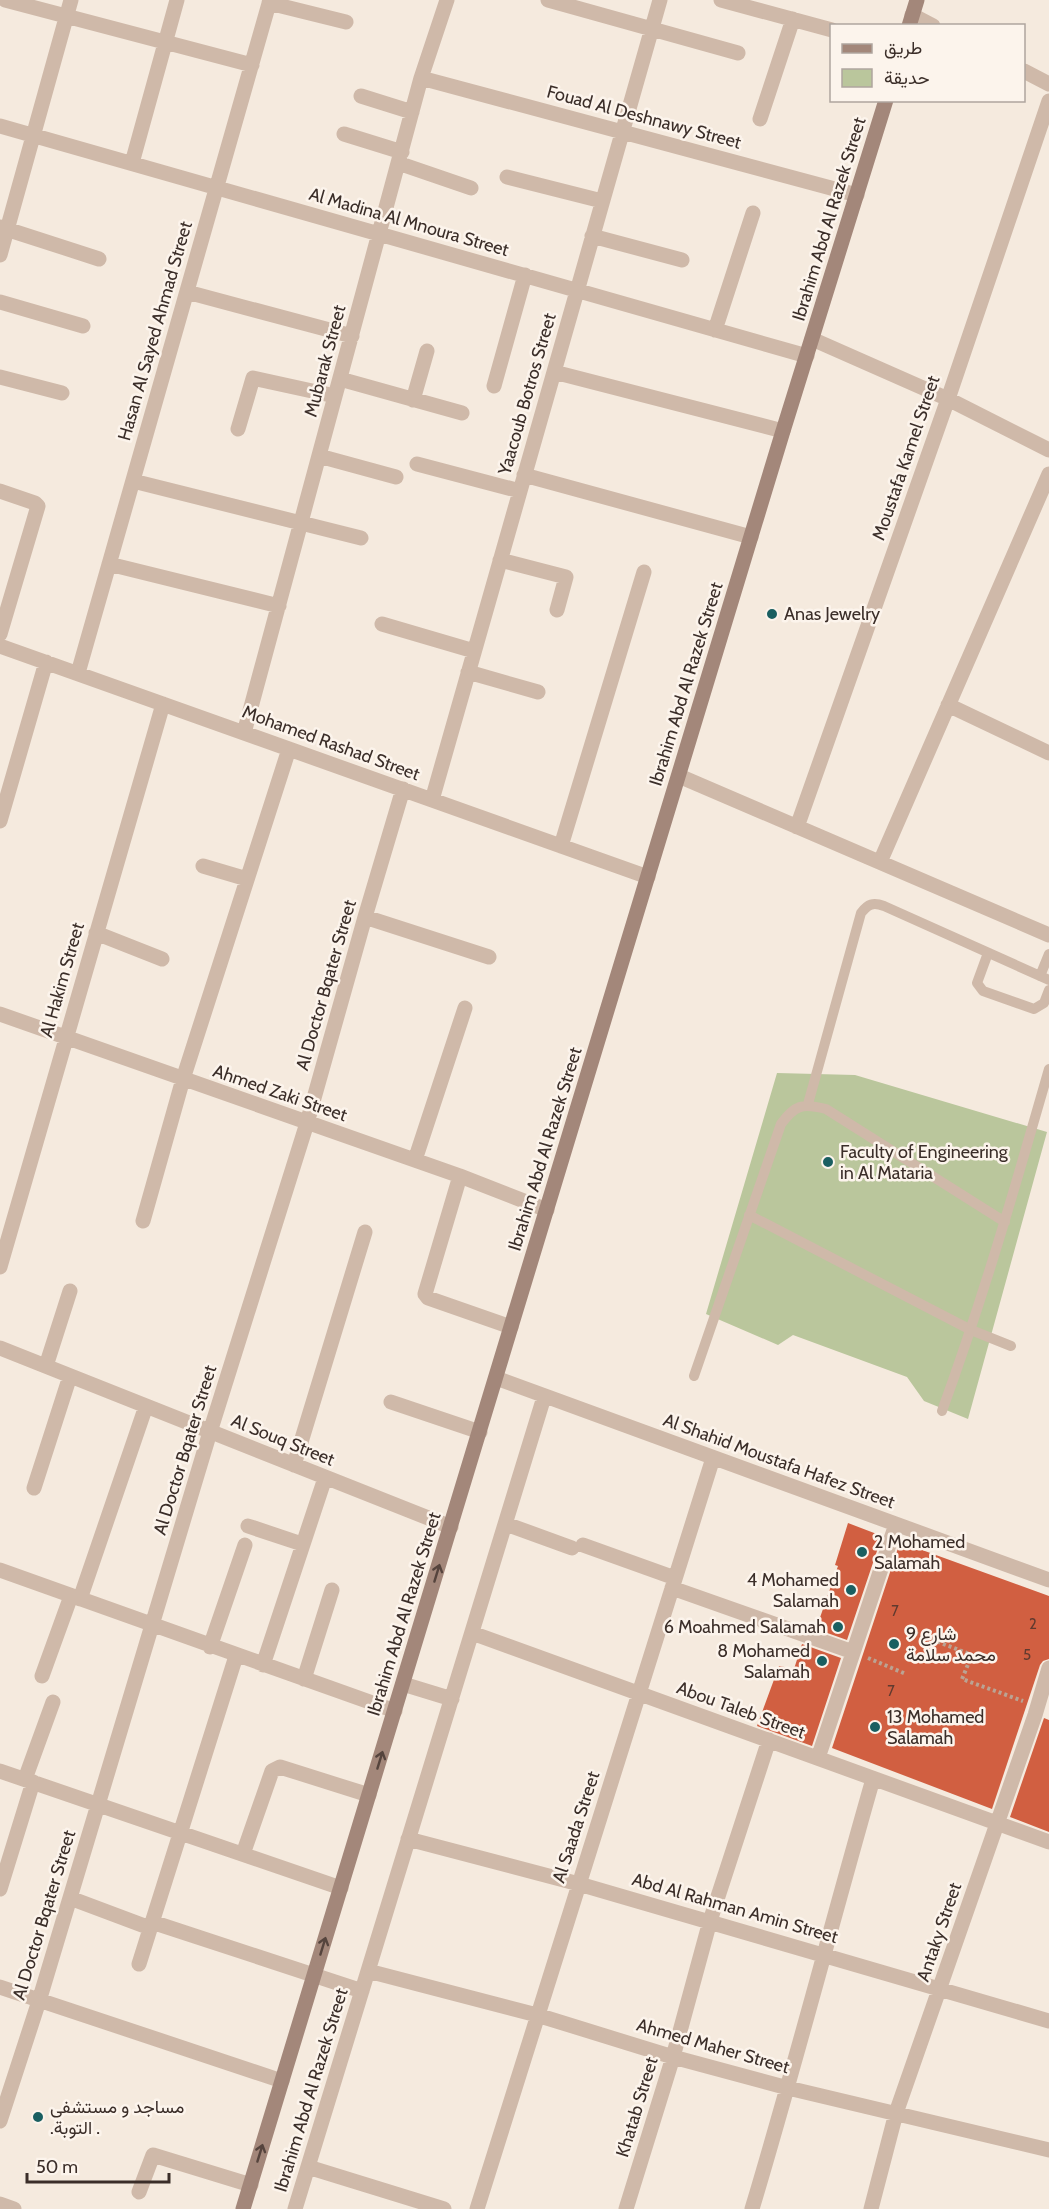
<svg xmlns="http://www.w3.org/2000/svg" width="1049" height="2209" font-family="Cabin,Vazirmatn,sans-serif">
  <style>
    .green { fill: #bac69c }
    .building { fill: #d15f41 }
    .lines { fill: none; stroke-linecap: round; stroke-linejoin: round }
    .path { stroke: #bba393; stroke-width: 4; stroke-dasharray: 3 3; stroke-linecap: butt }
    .service { stroke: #cfb9a9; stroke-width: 10 }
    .minor { stroke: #cfb9a9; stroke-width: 15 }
    .secondary { stroke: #a3877a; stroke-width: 15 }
    .oneway { stroke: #55443d }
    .poi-dot { fill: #1a5f61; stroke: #fcf4ec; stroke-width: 2 }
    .labels { text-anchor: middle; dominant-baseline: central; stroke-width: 5; stroke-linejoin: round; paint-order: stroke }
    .number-label { font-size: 15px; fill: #603a2f }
    .street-label { font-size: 18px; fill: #3b2e29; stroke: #fcf4ec }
    .poi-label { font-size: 18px; fill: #3b2e29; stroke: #fcf4ec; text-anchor: start }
  </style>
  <rect width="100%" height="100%" fill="#f5eade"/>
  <path class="green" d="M777 1073 855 1075 1047 1132 968 1419 924 1401 907 1377 793 1335 778 1345 706 1314Z"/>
  <path class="building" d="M848 1523 882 1536 847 1640 816 1629 838 1566 835 1565Z
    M900 1542 1049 1596V1659L1043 1661 1040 1665 992 1809 832 1748Z
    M802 1644 841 1658 812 1746 757 1726 779 1666 794 1669Z
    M1044 1718 1049 1720V1832L1010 1817Z"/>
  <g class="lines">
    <path class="path" d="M915 1633 972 1655 962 1679 1023 1701
      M868 1658 906 1674"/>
    <path class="service" d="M988 953 977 983 983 991 1034 1009 1044 1003 1049 990
      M1040 976 1049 954
      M808 1104 861 913C868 904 873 902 884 906L1049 980
      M749 1215 971 1330 1011 1346
      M694 1376 781 1124C795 1105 802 1103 826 1109L1005 1222
      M942 1411C983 1299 1016 1184 1049 1069"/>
    <path class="minor" d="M5 0 252 65
      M548 0 738 53
      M721 0 832 30
      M269 3 346 22
      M912 15 933 26
      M1024 71 1049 84
      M421 78 857 195
      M361 96 412 112
      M760 119 793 19
      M0 126 807 356
      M344 134 402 152
      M132 163 177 0
      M398 163 471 188
      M507 177 602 201
      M0 227 99 259
      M592 236 682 260
      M0 255 71 0
      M187 292 352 336
      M0 302 83 326
      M715 330 753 213
      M812 339 948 399 1049 450
      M554 372 783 431
      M0 377 62 393
      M340 379 462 413
      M494 386 525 275
      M413 400 427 351
      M238 429 253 378 335 396
      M319 456 396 477
      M417 464 520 491
      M524 475 751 537
      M133 481 361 538
      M0 491 35 503 38 506 0 634
      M500 560 566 577 557 610
      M109 564 279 606
      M382 624 474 651
      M0 646 648 877
      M468 672 538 692
      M78 673 270 0
      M948 705 1049 753
      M244 733 421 78 447 0
      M679 776 1049 935
      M432 800 660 0
      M0 821 46 662
      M797 827 948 399 1049 101
      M561 846 644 572
      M880 862 1049 474
      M203 866 247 879
      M365 917 489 957
      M96 933 162 959
      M0 1014 460 1176 547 1210
      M415 1160 465 1008
      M460 1176 425 1294 428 1298 511 1327
      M143 1221 183 1079 289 749
      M0 1267 163 704
      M0 1348 451 1527
      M46 1366 70 1291
      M496 1378 1049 1580
      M391 1402 480 1432
      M294 1465 365 1232
      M34 1488 70 1376
      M506 1524 572 1548
      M248 1526 302 1544
      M583 1545 675 1578
      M0 1570 395 1711
      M672 1588 853 1652
      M80 1599 146 1406
      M472 1633 1049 1842
      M210 1647 245 1545
      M263 1665 325 1478
      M42 1676 71 1596
      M304 1679 332 1590
      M403 1684 452 1699
      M818 1758 896 1524
      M0 1771 341 1888
      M25 1779 53 1702
      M408 1839 579 1884 1049 2021
      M243 1854 272 1771 280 1767 369 1795
      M0 1889 33 1782
      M70 1898 150 1928
      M152 1922 362 1991
      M139 1964 236 1656
      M368 1971 537 2015 673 2057 788 2088 1049 2150
      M0 1987 282 2081
      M0 2121 39 2001 210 1432 307 1123 365 917 403 789
      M308 2167 444 2209
      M139 2192 153 2155 251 2185
      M0 2204 14 2209
      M295 2209 544 1397
      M477 2209 713 1458
      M626 2209 673 2057 710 1921 769 1740
      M752 2209C795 2066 832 1922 873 1779
      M871 2209 896 2113 1035 1715 1049 1668"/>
    <path class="secondary" d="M909 26 917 0
      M243 2209 783 431 886 100"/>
  </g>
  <defs><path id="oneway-shaft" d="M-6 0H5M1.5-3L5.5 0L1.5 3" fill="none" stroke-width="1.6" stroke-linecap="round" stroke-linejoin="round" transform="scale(1.5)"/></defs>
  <g class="oneway">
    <use href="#oneway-shaft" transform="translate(437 1573) rotate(-73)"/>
    <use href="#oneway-shaft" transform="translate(380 1760) rotate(-73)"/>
    <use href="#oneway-shaft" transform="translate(323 1946) rotate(-73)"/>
    <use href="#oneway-shaft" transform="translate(260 2153) rotate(-73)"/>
  </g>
  <g class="poi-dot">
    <circle cx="772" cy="614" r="6"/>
    <circle cx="828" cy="1162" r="6"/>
    <circle cx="862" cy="1552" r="6"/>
    <circle cx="851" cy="1590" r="6"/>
    <circle cx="838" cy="1627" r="6"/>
    <circle cx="894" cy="1644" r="6"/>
    <circle cx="822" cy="1661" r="6"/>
    <circle cx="875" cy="1727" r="6"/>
    <circle cx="38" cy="2117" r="6"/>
  </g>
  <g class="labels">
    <g class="number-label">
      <text x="895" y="1611">7</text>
      <text x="1033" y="1624">2</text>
      <text x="1027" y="1655">5</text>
      <text x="891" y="1691">7</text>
    </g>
    <g class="street-label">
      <text transform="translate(644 117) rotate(15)">Fouad Al Deshnawy Street</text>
      <text transform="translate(829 219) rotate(-73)">Ibrahim Abd Al Razek Street</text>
      <text transform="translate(409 222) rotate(16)">Al Madina Al Mnoura Street</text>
      <text transform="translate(155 331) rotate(-74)">Hasan Al Sayed Ahmad Street</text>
      <text transform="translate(325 361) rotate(-75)">Mubarak Street</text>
      <text transform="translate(527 394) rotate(-74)">Yaacoub Botros Street</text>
      <text transform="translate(906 458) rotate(-71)">Moustafa Kamel Street</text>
      <text transform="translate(686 684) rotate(-73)">Ibrahim Abd Al Razek Street</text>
      <text transform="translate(331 743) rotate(20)">Mohamed Rashad Street</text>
      <text transform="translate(62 980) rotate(-74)">Al Hakim Street</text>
      <text transform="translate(326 985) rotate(-74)">Al Doctor Bqater Street</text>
      <text transform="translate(280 1093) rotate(19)">Ahmed Zaki Street</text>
      <text transform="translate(545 1149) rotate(-73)">Ibrahim Abd Al Razek Street</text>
      <text transform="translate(283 1440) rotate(22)">Al Souq Street</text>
      <text transform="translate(185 1450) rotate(-73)">Al Doctor Bqater Street</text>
      <text transform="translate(779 1461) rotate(20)">Al Shahid Moustafa Hafez Street</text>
      <text transform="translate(404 1614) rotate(-73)">Ibrahim Abd Al Razek Street</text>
      <text transform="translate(741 1710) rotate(20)">Abou Taleb Street</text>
      <text transform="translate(576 1827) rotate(-72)">Al Saada Street</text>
      <text transform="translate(735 1908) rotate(16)">Abd Al Rahman Amin Street</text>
      <text transform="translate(44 1915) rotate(-73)">Al Doctor Bqater Street</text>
      <text transform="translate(939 1932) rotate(-71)">Antaky Street</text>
      <text transform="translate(713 2046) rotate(16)">Ahmed Maher Street</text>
      <text transform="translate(311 2090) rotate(-73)">Ibrahim Abd Al Razek Street</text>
      <text transform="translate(637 2107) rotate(-73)">Khatab Street</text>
    </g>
    <g class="poi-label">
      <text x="784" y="614">Anas Jewelry</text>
      <text x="840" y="1152">Faculty of Engineering<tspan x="840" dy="21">in Al Mataria</tspan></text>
      <text x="874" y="1542">2 Mohamed<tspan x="874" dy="21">Salamah</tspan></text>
      <text x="839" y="1580" text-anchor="end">4 Mohamed<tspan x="839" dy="21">Salamah</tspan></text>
      <text x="826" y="1627" text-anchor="end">6 Moahmed Salamah</text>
      <text x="906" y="1634">9 شارع<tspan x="906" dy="21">محمد سلامة</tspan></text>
      <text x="810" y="1651" text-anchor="end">8 Mohamed<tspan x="810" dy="21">Salamah</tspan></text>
      <text x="887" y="1717">13 Mohamed<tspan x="887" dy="21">Salamah</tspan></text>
      <text x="50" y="2107">مساجد و مستشفى<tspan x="50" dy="21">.التوبة .</tspan></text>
    </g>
  </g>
  <rect x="830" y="24" width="195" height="78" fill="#fcf4ec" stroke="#afa59e" stroke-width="1.5"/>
  <rect x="842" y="44" width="30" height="9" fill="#a3877a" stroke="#afa59e" stroke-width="1.5"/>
  <text x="884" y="54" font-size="18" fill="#3b2e29">طريق</text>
  <rect x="842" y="69" width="30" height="18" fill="#bac69c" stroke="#afa59e" stroke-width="1.5"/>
  <text x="884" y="84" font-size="18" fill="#3b2e29">حديقة</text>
  <path d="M27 2173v9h142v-9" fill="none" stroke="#3b2e29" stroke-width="3"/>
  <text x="36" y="2173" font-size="18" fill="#3b2e29" stroke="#fcf4ec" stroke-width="4.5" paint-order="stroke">50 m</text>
</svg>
